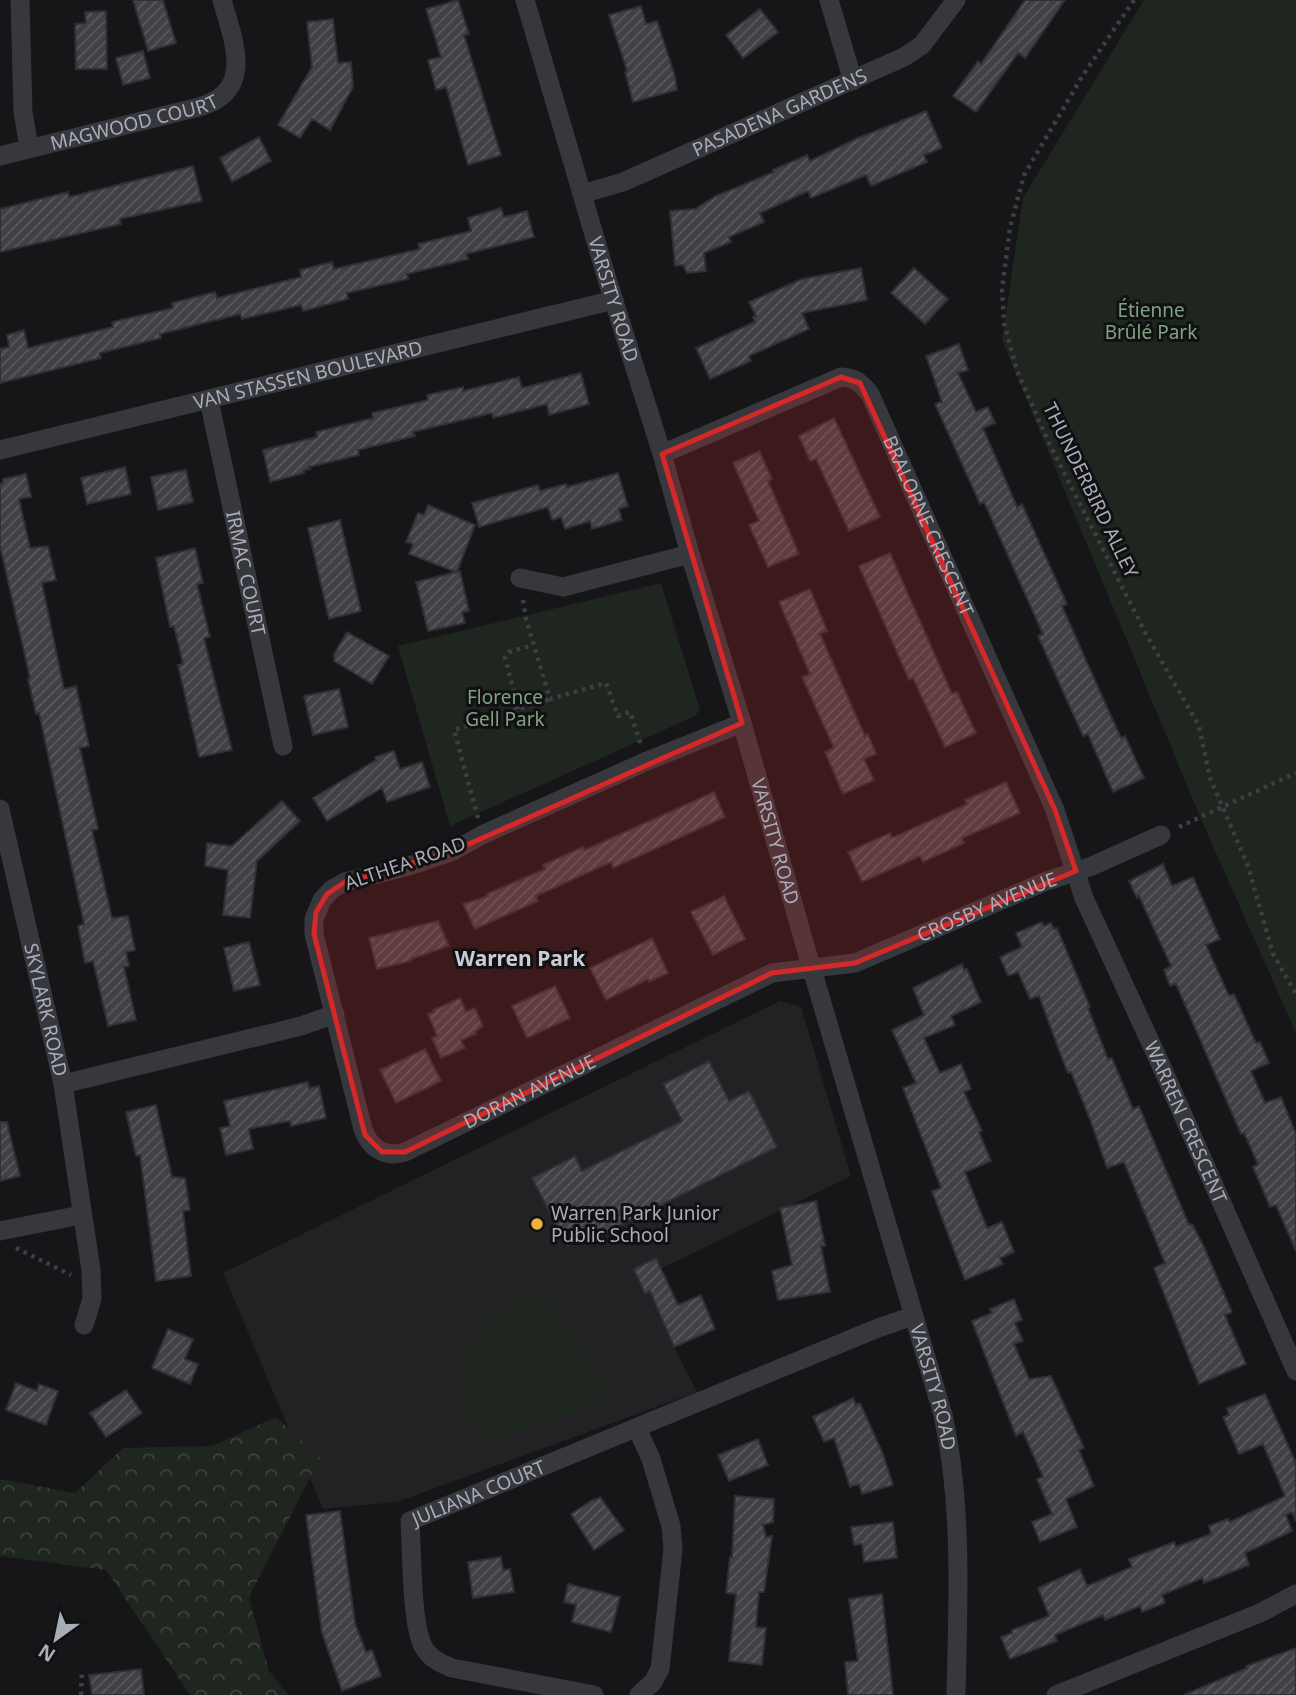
<svg xmlns="http://www.w3.org/2000/svg" width="1296" height="1695" font-family="'Noto Sans',sans-serif">
  <style>
    .built { fill: #222225 }
    .green { fill: #1e261f }
    .forest { fill: url(#forest-crowns) }
    .building { fill: url(#building-hatch); stroke: #303034; stroke-width: 2 }
    .lines { fill: none; stroke-linecap: round; stroke-linejoin: round }
    .path { stroke: #3d3f44; stroke-width: 4.5; stroke-dasharray: 3.5 5; stroke-linecap: butt }
    .street { stroke: #37383d; stroke-width: 19 }
    .marked { fill: #d62828; fill-opacity: 0.2; stroke: #d62828; stroke-width: 5; stroke-linejoin: round }
    .poi-dot { fill: #f2b134; stroke: #111113; stroke-width: 2.5 }
    .labels { text-anchor: middle; dominant-baseline: central; stroke-width: 6; stroke-linejoin: round; paint-order: stroke }
    .street-label { font-size: 19px; fill: #a8adb8; stroke: #111113 }
    .park-label { font-size: 19px; fill: #7fa381; stroke: #111113 }
    .poi-label { font-size: 19px; fill: #a8adb8; stroke: #111113; text-anchor: start }
    .neighbourhood-label { font-size: 21px; font-weight: bold; fill: #c9ccd4; stroke: #111113 }
  </style>
  <defs>
    <pattern id="forest-crowns" width="20" height="18" patternUnits="userSpaceOnUse" patternTransform="scale(1.75)"><rect width="20" height="18" fill="#1e261f"/><path d="M2 6a3 3 0 1 1 6 0M12 15a3 3 0 1 1 6 0" fill="none" stroke="#3c433d"/></pattern>
    <pattern id="building-hatch" width="6" height="6" patternUnits="userSpaceOnUse" patternTransform="scale(1.75)"><rect width="6" height="6" fill="#404145"/><path d="M-1 1l2-2M0 6l6-6M5 7l2-2" fill="none" stroke="#595a5e"/></pattern>
  </defs>
  <rect width="100%" height="100%" fill="#161618"/>
  <path class="built" d="M780 1001 801 1007 851 1176 646 1276 674 1347 697 1392 397 1502 323 1509 223 1273Z"/>
  <path class="green" d="M1144 0H1296V1033L1201 819 1002 340 1023 198Z
    M661 583 700 710 695 716 450 826 398 646Z
    M539 1287 612 1388 606 1400 479 1445C473 1428 463 1410 461 1393 454 1335 495 1309 539 1287Z"/>
  <path class="forest" d="M276 1417 320 1458 249 1597 269 1671 288 1695H190L106 1570 0 1556V1479L75 1493 123 1448 212 1446Z"/>
  <path class="building" d="M133 0H163L176 43 148 51Z
    M458 0 469 34 464 35 501 155 468 165 446 87 436 90 428 60 441 57 426 9Z
    M1025 0H1065L1025 58 1018 53 976 112 953 96 978 61 981 64Z
    M641 6 646 24 657 21 675 76 677 90 633 102 625 72 627 71 609 15Z
    M760 9 778 32 743 58 726 35Z
    M106 11 107 69H76L75 24 86 23 85 12Z
    M333 19 338 63 351 62 353 87 330 130 312 119 300 138 278 125 312 67 307 22Z
    M143 51 150 78 123 85 116 58Z
    M926 111 942 148 924 155 927 162 871 186 866 175 811 198 808 191 760 213 764 222 729 237 731 242 704 253 706 271 687 273 683 265 675 266 670 211 695 209 716 196 774 172 773 170 807 155 810 161 858 138Z
    M259 137 271 161 232 182 220 158Z
    M193 166 202 201 120 219 121 224 0 252V209L68 192 69 197Z
    M501 208 504 217 527 211 534 237 466 254 468 259 407 274 408 279 347 293 348 299 303 311 301 305 242 319 240 314 160 334 161 338 100 353 101 358 0 383V349L9 347 7 335 24 330 28 348 113 327 112 322 173 308 172 303 215 292 217 298 301 277 300 270 332 262 334 269 420 249 418 244 471 231 468 218Z
    M861 268 867 300 802 313 809 329 749 356 751 361 710 379 696 348 755 322 753 317 756 316 749 302 802 279Z
    M914 268 948 299 925 324 891 293Z
    M959 344 968 370 958 373 976 412 988 407 995 423 983 428 1017 507 1022 504 1067 604 1062 606 1093 676 1121 738 1125 736 1144 778 1113 792 1088 734 1083 736 1038 636 1043 634 1017 576 984 502 980 504 935 404 942 402 926 356Z
    M581 373 589 404 549 415 547 404 493 418 492 413 413 432 415 436 358 450 359 455 309 467 310 469 304 470V473L270 482 263 450 317 437 316 432 373 418 372 413 428 400 427 395 463 387V391L519 377 522 388Z
    M834 418 880 517 849 531 816 459 810 461 799 436Z
    M759 451 772 479 768 481 799 554 768 567 749 525 759 521 733 463Z
    M125 467 131 494 87 504 81 478Z
    M186 470 193 502 158 510 151 477Z
    M618 473 628 506 619 509 622 520 592 529 590 521 565 529 561 517 552 520 548 507 479 527 472 503 538 485 540 491 566 484 567 487Z
    M26 474 31 497 19 499 30 548 48 546 56 580 42 583 64 689 76 686 89 746 80 748 98 829 92 830 112 918 128 916 135 950 126 952 129 966 124 967 136 1020 108 1026 93 961 85 963 78 926 84 924 39 713 36 714 28 679 30 678 0 546V484L3 483V479Z
    M428 505 475 525 457 572 460 571 469 611 462 612 465 623 428 631 416 582 456 572 409 554 413 544 406 542 410 532 418 513 424 515Z
    M340 520 361 611 329 619 308 528Z
    M195 548 203 583 197 584 210 637 204 638 232 750 199 757 178 665 183 664 174 626 170 627 156 558Z
    M890 553 952 694 957 692 976 733 945 747 913 678 909 680 859 566Z
    M810 589 827 631 820 634 865 736 868 734 876 754 864 759 874 780 843 794 825 752 834 748 802 677 810 674 779 602Z
    M347 632 389 656 372 684 334 661V654Z
    M339 689 348 727 313 735 304 696Z
    M394 751 400 769 422 762 430 787 387 802 382 788 327 821 313 798 376 760 375 757Z
    M1006 782 1020 813 962 838 964 843 923 862 920 856 862 882 848 852 890 833 892 838 967 804 965 800Z
    M714 792 725 817 613 868 611 862 536 896 538 901 475 929 463 904 488 896 487 894 545 869 543 865 583 847 585 850Z
    M282 801 300 821 257 861 250 918 223 915 228 870 205 866 207 843 232 846Z
    M1163 864 1172 886 1193 877 1220 939 1206 945 1229 996 1234 994 1256 1043 1260 1042 1269 1063 1251 1071 1265 1103 1281 1097 1296 1134V1251L1276 1205 1270 1207 1253 1167 1258 1164 1244 1133 1241 1134 1176 984 1170 986 1164 970 1171 966 1139 896 1137 898 1129 881Z
    M724 896 745 939 713 955 691 912Z
    M438 921 449 946 411 959V961L377 969 369 938Z
    M1042 922 1044 926 1051 923 1054 929 1057 928 1090 1007 1088 1008 1108 1059 1112 1058 1133 1109 1139 1106 1189 1225 1192 1224 1204 1247 1232 1312 1225 1315 1246 1364 1199 1384 1154 1268 1165 1263 1124 1162 1107 1168 1091 1122 1071 1072 1068 1073 1060 1053 1039 996 1030 999 1018 972 1008 976 1000 957 1022 947 1016 933Z
    M652 938 668 973 649 982 648 979 606 1000 590 968Z
    M249 942 260 985 234 991 224 948Z
    M962 964 964 970 967 969 981 1002 951 1016 955 1025 924 1038 940 1073 961 1064 971 1089 964 1092 982 1131 979 1132 991 1161 965 1172 987 1228 1002 1222 1014 1252 1000 1258 1003 1264 965 1280 932 1191 941 1188 903 1088 916 1083 892 1030 924 1015 913 988Z
    M555 986 570 1018 527 1038 512 1006Z
    M460 998 466 1012 475 1008 483 1026 475 1032 476 1034 461 1040 465 1048 441 1058 432 1038 437 1036 428 1014 434 1012 433 1010Z
    M425 1049 441 1081 396 1103 380 1070Z
    M709 1061 729 1101 749 1091 777 1147 621 1225 580 1244 578 1241 567 1246 532 1178 575 1156 582 1171 682 1121 663 1084Z
    M308 1082 309 1088 319 1086 326 1118 291 1126 290 1121 249 1129 253 1149 226 1155 220 1128 230 1126 224 1101Z
    M156 1105 172 1177 185 1178 190 1210 183 1211 191 1276 156 1281 140 1155 136 1156 126 1112Z
    M0 1122H7L20 1176 0 1181Z
    M816 1201 825 1246H821L830 1292 778 1300 772 1271 792 1265 780 1208Z
    M656 1258 678 1305 701 1295 715 1329 674 1347 650 1291 645 1294 634 1269Z
    M1014 1299 1022 1320 1015 1323 1023 1341 1014 1344 1029 1379 1051 1376 1084 1448 1079 1450 1094 1486 1066 1499 1077 1527 1040 1542 1032 1522 1052 1514 1037 1479 1043 1477 1023 1432 1016 1436 972 1321 992 1313 990 1309Z
    M168 1329 193 1339 185 1359 198 1364 190 1384 152 1368Z
    M16 1383 37 1391 39 1384 58 1391 46 1425 6 1410Z
    M126 1390 142 1413 106 1437 90 1413Z
    M1265 1394 1296 1463V1521L1292 1512 1286 1515 1292 1531 1245 1553 1249 1565 1204 1583 1202 1578 1162 1595 1165 1603 1142 1612 1140 1606 1105 1620 1103 1615 1055 1635 1057 1641 1010 1659 1001 1637 1012 1633V1630L1049 1616 1038 1588 1080 1569 1087 1586 1132 1567 1129 1559 1174 1542 1176 1547 1211 1534 1209 1526 1228 1519 1230 1522 1285 1496 1263 1444 1239 1454 1223 1417 1229 1415 1227 1408Z
    M853 1398 856 1405 860 1403 883 1454 893 1485 862 1494 859 1484 850 1487 834 1438 824 1442 813 1417Z
    M758 1439 768 1465 729 1481 718 1455Z
    M735 1496 774 1499 773 1522 763 1525 766 1537 772 1536 764 1592H759L756 1627 766 1628 762 1665 729 1661 736 1594 726 1593 730 1557H732Z
    M600 1497 624 1530 594 1550 571 1514 594 1499 595 1500Z
    M340 1511 355 1623 366 1652 372 1650 381 1676 342 1691 322 1633 306 1515Z
    M893 1522 897 1558 864 1562 862 1544 854 1545 851 1527Z
    M501 1557 503 1570 510 1569 514 1592 473 1598 468 1562Z
    M568 1584 620 1597 611 1632 572 1622 576 1605 564 1602Z
    M882 1594 893 1695H848L845 1662 858 1661 849 1599Z
    M1296 1648V1695H1184L1247 1668 1246 1666Z
    M141 1669 144 1695H92L89 1675Z"/>
  <g class="lines">
    <path class="path" d="M1134 0 1083 75 1024 175 1010 228 1002 289 1004 323 1017 371 1048 441 1147 636 1199 726 1210 778 1248 866 1273 954 1296 994
      M523 600 526 619 550 699 606 683 618 716 630 712 641 745
      M518 709 505 657 509 652 533 645
      M478 818 454 730 550 699
      M1179 827 1296 773
      M16 1248 71 1275
      M81 1695 82 1672"/>
    <g class="street">
      <path d="M20 0 23 112 29 148"/>
      <path id="s1" d="M525 0 607 279 662 454 690 554 742 723 804 942 943 1415C963 1507 958 1601 956 1695"/>
      <path d="M829 0 853 81"/>
      <path id="s2" d="M0 156 199 107C256 91 233 40 222 0"/>
      <path id="s3" d="M582 194 623 182 904 57 922 45 956 0"/>
      <path id="s4" d="M209 400 283 746"/>
      <path id="s5" d="M0 450 614 300"/>
      <path id="s6" d="M662 454 841 377C855 377 862 384 870 394L1055 810 1084 898 1160 1063 1296 1371"/>
      <path d="M520 578 563 587 690 554"/>
      <path id="s7" d="M742 723 647 761 484 834 451 852 409 866 345 882 332 889 322 900 314 919V934L363 1129C370 1149 386 1158 405 1152L772 973 855 963 1044 882 1092 866 1161 835"/>
      <path id="s8" d="M0 809 63 1084 91 1270 92 1299 84 1325"/>
      <path d="M63 1084 301 1026 335 1014"/>
      <path d="M0 1231 81 1215"/>
      <path d="M637 1428 651 1459 671 1526 673 1549 660 1669 653 1682 639 1695"/>
      <path id="s9" d="M594 1695 452 1668C440 1663 429 1658 423 1646 411 1622 412 1550 410 1521L878 1328 913 1316"/>
      <path d="M1056 1695 1260 1613 1296 1594"/>
    </g>
  </g>
  <path class="marked" d="M841 377 860 383 1055 810 1076 871 855 963 772 973 405 1152H382L365 1135 314 934 316 912 327 894 345 882 451 852 742 723 662 454Z"/>
  <circle class="poi-dot" cx="537" cy="1224" r="7"/>
  <g class="labels">
    <g class="street-label">
      <text stroke="none"><textPath href="#s3" startOffset="214">PASADENA GARDENS</textPath></text>
      <text stroke="none"><textPath href="#s2" startOffset="138">MAGWOOD COURT</textPath></text>
      <text stroke="none"><textPath href="#s1" startOffset="312">VARSITY ROAD</textPath></text>
      <text stroke="none"><textPath href="#s5" startOffset="317">VAN STASSEN BOULEVARD</textPath></text>
      <text transform="translate(1091 490) rotate(64)">THUNDERBIRD ALLEY</text>
      <text stroke="none"><textPath href="#s6" startOffset="374">BRALORNE CRESCENT</textPath></text>
      <text stroke="none"><textPath href="#s4" startOffset="177">IRMAC COURT</textPath></text>
      <text stroke="none"><textPath href="#s1" startOffset="878">VARSITY ROAD</textPath></text>
      <text transform="translate(405 863) rotate(-19)">ALTHEA ROAD</text>
      <text stroke="none"><textPath href="#s7" startOffset="1384">CROSBY AVENUE</textPath></text>
      <text stroke="none"><textPath href="#s8" startOffset="206">SKYLARK ROAD</textPath></text>
      <text stroke="none"><textPath href="#s7" startOffset="887">DORAN AVENUE</textPath></text>
      <text stroke="none"><textPath href="#s6" startOffset="1024">WARREN CRESCENT</textPath></text>
      <text stroke="none"><textPath href="#s1" startOffset="1446">VARSITY ROAD</textPath></text>
      <text stroke="none"><textPath href="#s9" startOffset="382">JULIANA COURT</textPath></text>
    </g>
    <g class="park-label">
      <text x="1151" y="310">Étienne<tspan x="1151" dy="22">Brûlé Park</tspan></text>
      <text x="505" y="697">Florence<tspan x="505" dy="22">Gell Park</tspan></text>
    </g>
    <g class="poi-label">
      <text x="551" y="1213">Warren Park Junior<tspan x="551" dy="22">Public School</tspan></text>
    </g>
    <g class="neighbourhood-label">
      <text x="520" y="958">Warren Park</text>
    </g>
  </g>
  <g transform="translate(56 1639) rotate(213)" stroke="#111113" stroke-width="5" paint-order="stroke">
  <path d="M0-5L12 26L0 18L-12 26Z" fill="#a8adb8"/>
  <text y="-10" font-size="19" font-weight="bold" text-anchor="middle" fill="#a8adb8">N</text>
  </g>
</svg>
